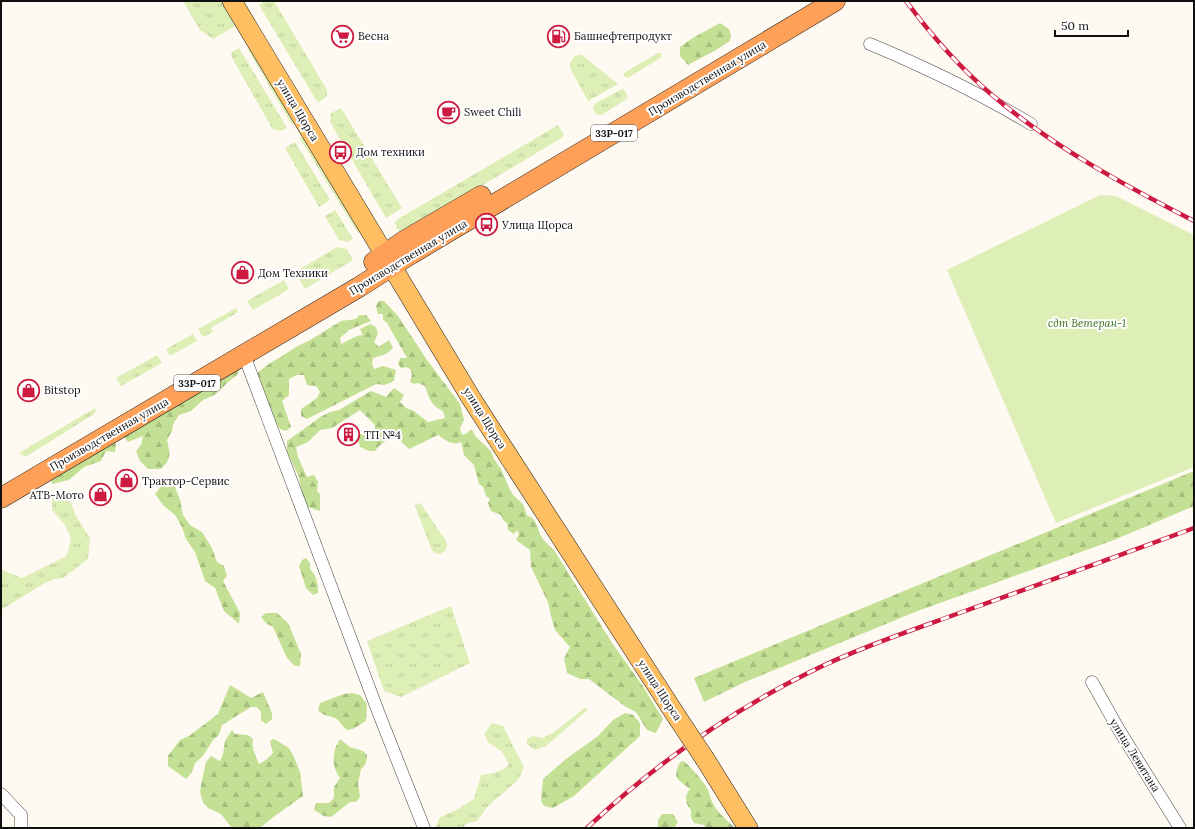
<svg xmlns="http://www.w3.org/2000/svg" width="1195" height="829" font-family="Lora,serif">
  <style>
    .grass { fill: url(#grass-tufts) }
    .forest { fill: url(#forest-firs) }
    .park { fill: #ddeeb7 }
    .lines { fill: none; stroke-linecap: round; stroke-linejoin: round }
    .minor-casing { stroke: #424242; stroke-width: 13 }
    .primary-casing { stroke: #202020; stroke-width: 20 }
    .trunk-casing { stroke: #202020; stroke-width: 21 }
    .minor { stroke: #fff; stroke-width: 12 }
    .primary { stroke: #ffbe61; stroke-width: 19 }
    .trunk { stroke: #ffa058; stroke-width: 20 }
    .rail-casing { stroke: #cd1a41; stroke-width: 4.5 }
    .rail { stroke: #fff; stroke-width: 3; stroke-dasharray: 9; stroke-linecap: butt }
    .primary-bridge-casing { stroke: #202020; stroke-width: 20; stroke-linecap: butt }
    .primary-bridge { stroke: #ffbe61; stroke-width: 19 }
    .labels { text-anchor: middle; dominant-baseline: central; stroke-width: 4; stroke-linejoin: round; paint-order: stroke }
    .shield { fill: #fff; stroke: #575757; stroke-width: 1 }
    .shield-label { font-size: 10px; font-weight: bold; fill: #0f0f0f }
    .poi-label { font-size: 11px; fill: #0f0f0f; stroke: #fff; text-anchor: start }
    .street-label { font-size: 11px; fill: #0f0f0f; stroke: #fff }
    .park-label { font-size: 11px; font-style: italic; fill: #396e19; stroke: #fff }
  </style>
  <defs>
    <pattern id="grass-tufts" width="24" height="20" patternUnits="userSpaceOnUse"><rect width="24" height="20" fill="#ddeeb7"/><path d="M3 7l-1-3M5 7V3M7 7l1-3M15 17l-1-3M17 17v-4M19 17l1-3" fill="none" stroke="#bccb9c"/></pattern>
    <pattern id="forest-firs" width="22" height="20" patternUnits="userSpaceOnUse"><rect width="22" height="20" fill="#c3e095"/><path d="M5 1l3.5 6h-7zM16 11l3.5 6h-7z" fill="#a6bf7f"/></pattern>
  </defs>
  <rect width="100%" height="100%" fill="#fffaf1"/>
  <path class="grass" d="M183 1H222L237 25 213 39 200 30Z
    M265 1H274L327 90V96L318 103 259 5Z
    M239 48 287 128C281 131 278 132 272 128L231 56 232 52Z
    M247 48 254 49 294 119V123L292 125Z
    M658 53H661L662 56 660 58 628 78 625 77 623 74 627 71Z
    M578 55H582L618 84 588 101 570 68V63L575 56Z
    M622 89 625 90 628 98 602 115H597L593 109 594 104Z
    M341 108 402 208 386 218 330 122 331 113Z
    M558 125 563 133V137L405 232H401L397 229 395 222 398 219Z
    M299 137 307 139 363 230 358 233Z
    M295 142 330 200 319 207 285 148Z
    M335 210 353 239 348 242 339 240 325 216Z
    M337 247 347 249 353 260 305 289 295 272Z
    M284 280 289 289 253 310 247 301Z
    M236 308 238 312 211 328 213 332 203 337 198 329Z
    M193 334 197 341 170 356 166 349Z
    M157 355 162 363 121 386 116 378Z
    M95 408 96 411 94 414 27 456H24L19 453Z
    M66 490 76 516 90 538 88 559 63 578 55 579 45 583 1 610V576L2 570 22 578 67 556 71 538 65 525 52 510V496Z
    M418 503 421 504 446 541 447 546 445 551 440 554 434 553 431 548 415 506Z
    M451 606 470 663 401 697 384 691 367 641Z
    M586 707 588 710 583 714 546 746 535 750 527 744V739L533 736 542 738 553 733Z
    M492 723 503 726 524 767 518 780 487 807 477 821 466 824 463 828H436L439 818 460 808 474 799 481 775C491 774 503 772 509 764L502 752 489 743 484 734Z"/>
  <path class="forest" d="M720 23 729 29 731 36 730 41 716 50 688 65 680 56V47L691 39Z
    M379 301H384L398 316 427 360 460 404 464 420 460 428 461 433 464 435 472 429 475 436 491 451 494 459 501 469 510 490 515 497 523 504 527 516C538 517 537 532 543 539 546 543 551 547 554 550L612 643 642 685 663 719 656 733 647 730 636 712 626 707 589 679H580L567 673 564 658 570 647 555 630 551 616 548 602 531 567 530 550 516 540 519 535 517 530 514 534 508 530 507 523 503 520 501 515 491 511 488 503 490 499 486 496 483 487 479 484 474 465 464 455 461 442C452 446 445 440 438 435L409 449C405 446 403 442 399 440 390 435 380 444 375 451H369L360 447 358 439 359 434 366 435 374 433 375 425 360 410 332 428 320 430 308 442 296 447 298 457 307 477 314 475 318 482 317 491 320 494V511L305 506 302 500 299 477 287 452V441L322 416 330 412 339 410 371 391 386 397 394 388 404 395 400 402 406 408 414 411 428 422 445 418 443 411C431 406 429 398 425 386L418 383 414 384 410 382 412 374 410 369 406 367 401 368 398 364 400 358H407L387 323 383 320V314H378L376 306Z
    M359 315H366L371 321 349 330 340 338 341 344 357 336 363 335 360 329 370 324 376 327 378 334 374 342 379 347 389 340 393 348 386 354 373 358 372 363 374 369 383 366 396 370 394 381 385 385 376 384 307 419 301 416V409L317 398 320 392 316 386 307 385 304 375H297L289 379V395L282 401 291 427 286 431 280 429 275 422 257 373 270 363 279 358 296 347 312 339 341 321 356 319Z
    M239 369 238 374 227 383 216 394 203 400 191 411 179 415 173 424 172 431 167 440C170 454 172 458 161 469H148L140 461 136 451 141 445 143 436 128 442 121 433Z
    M108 440 116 444 115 452 106 451 101 461 84 467 69 480 52 484 51 479Z
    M1194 471V506L1114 540 915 612 745 682 704 702 694 678Z
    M163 484 175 487 180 500 183 515 190 525 202 532 212 548 217 562 224 566 227 576 223 581 240 613 239 624 224 611 215 588 205 581 195 552 186 539 182 527 175 515 163 505 155 494Z
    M306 558 310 563V569C317 576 318 584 318 593L313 595 306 588 299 566 302 560Z
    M266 613H277L288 623 301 654 300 666H295L287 658 273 627 266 623 261 617Z
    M230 685 251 698 263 692 272 713V719L266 724 261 720V712L257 707H251L222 725 219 735 213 740 203 756 195 763 192 772 186 779 168 766V756L180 740 189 736 218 714Z
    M352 693 360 695 367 704 366 721 353 729 347 730C343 727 341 723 338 720 332 715 323 717 318 710L320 703 344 694Z
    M625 713 633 715 640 723V736L574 796 553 808 544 806 541 801 543 779 566 759 598 736 613 720Z
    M232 730 235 734 248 735 253 739C251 748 256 756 259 764L266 760 273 753 270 741 274 739 289 748 294 757 300 772 303 796 276 815 260 828 231 827 221 814 208 808 203 802 200 792 202 780 206 762 211 756 220 761 223 754 225 741Z
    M340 739 350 747 363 751 367 755C367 761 366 765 361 769L358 783 360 797 356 802H350L331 817 324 816 314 810 316 803H329L334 798V787L340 778C331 766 332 751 340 739Z
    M684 761C693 770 702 779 708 790 709 793 710 796 711 799 715 810 724 818 733 826L734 828H706L704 825 694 823 691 817V810C685 803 684 796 690 789 679 779 671 780 680 762Z
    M662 814H673L678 822 674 828H650L658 827V820Z"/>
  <path class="park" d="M1100 195 1116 196 1194 235V467L1056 523 947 270Z"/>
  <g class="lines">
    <defs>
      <path id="minor" d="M870 44C925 67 979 93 1031 124
        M244 355 379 714 424 828
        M1092 682 1119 730 1180 828
        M1 794 21 815V828"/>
      <path id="primary" d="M232 1 471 398 677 717
        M705 759 748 828"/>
      <path id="trunk" d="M374 262 404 241 481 196
        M1 498 359 287 411 254 835 1"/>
    </defs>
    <use href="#minor" class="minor-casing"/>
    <use href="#primary" class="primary-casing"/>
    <use href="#trunk" class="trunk-casing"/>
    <use href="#minor" class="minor"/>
    <use href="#primary" class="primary"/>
    <use href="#trunk" class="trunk"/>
    <defs>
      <path id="rail" d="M906 1C931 35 959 67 992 95 1052 146 1124 185 1194 221
        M587 828C654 765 729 712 812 671 861 647 913 630 965 611 1041 584 1118 556 1194 528"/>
    </defs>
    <use href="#rail" class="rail-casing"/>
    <use href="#rail" class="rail"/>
    <defs>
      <path id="primary-bridge" d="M677 717 705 759"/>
    </defs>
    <use href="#primary-bridge" class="primary-bridge-casing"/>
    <use href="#primary-bridge" class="primary-bridge"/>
  </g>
  <defs>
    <symbol id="supermarket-ring" viewBox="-11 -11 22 22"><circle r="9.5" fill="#fff" stroke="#cd1a41" stroke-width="1.5"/><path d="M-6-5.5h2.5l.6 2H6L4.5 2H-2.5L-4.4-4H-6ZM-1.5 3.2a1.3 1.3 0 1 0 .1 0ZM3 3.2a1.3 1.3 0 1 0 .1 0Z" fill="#cd1a41"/></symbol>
    <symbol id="fuel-ring" viewBox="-11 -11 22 22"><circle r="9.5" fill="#fff" stroke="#cd1a41" stroke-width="1.5"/><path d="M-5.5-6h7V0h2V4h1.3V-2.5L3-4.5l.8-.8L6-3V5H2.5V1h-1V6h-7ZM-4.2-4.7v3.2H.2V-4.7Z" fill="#cd1a41"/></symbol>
    <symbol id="cafe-ring" viewBox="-11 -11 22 22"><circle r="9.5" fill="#fff" stroke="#cd1a41" stroke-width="1.5"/><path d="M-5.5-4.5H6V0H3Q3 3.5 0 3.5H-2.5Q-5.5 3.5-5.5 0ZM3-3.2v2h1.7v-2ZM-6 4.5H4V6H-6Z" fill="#cd1a41"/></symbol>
    <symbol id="bus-ring" viewBox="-11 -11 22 22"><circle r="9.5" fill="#fff" stroke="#cd1a41" stroke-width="1.5"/><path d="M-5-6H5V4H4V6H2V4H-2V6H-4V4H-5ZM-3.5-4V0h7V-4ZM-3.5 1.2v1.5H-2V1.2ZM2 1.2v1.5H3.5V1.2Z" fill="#cd1a41"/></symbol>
    <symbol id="shop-ring" viewBox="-11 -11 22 22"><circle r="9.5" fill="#fff" stroke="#cd1a41" stroke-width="1.5"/><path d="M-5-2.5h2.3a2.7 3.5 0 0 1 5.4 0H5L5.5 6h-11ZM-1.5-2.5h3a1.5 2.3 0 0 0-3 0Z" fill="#cd1a41"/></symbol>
    <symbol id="building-ring" viewBox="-11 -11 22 22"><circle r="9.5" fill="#fff" stroke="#cd1a41" stroke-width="1.5"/><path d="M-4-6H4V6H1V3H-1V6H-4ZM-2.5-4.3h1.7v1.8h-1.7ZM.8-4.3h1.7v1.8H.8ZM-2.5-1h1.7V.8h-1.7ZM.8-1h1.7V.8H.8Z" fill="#cd1a41"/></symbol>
  </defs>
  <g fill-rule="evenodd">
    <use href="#supermarket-ring" x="330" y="24" width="25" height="25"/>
    <use href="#fuel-ring" x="546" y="24" width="25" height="25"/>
    <use href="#cafe-ring" x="436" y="100" width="25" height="25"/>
    <use href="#bus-ring" x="328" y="140" width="25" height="25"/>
    <use href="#bus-ring" x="474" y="212" width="25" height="25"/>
    <use href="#shop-ring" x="230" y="260" width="25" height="25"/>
    <use href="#shop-ring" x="16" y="378" width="25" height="25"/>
    <use href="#building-ring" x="336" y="422" width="25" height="25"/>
    <use href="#shop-ring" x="114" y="468" width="25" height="25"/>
    <use href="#shop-ring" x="88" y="482" width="25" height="25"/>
  </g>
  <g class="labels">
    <g class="shield">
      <rect x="591" y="125" width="46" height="16" rx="3"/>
      <rect x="174" y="375" width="46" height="16" rx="3"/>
    </g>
    <g class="shield-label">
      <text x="614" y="133">33Р-017</text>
      <text x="197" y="383">33Р-017</text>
    </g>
    <g class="poi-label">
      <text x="358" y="36">Весна</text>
      <text x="574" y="36">Башнефтепродукт</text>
      <text x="464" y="112">Sweet Chili</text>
      <text x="356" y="152">Дом техники</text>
      <text x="502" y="225">Улица Щорса</text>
      <text x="258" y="273">Дом Техники</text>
      <text x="44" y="390">Bitstop</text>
      <text x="364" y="435">ТП №4</text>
      <text x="142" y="481">Трактор-Сервис</text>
      <text x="84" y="495" text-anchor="end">АТВ-Мото</text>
    </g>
    <g class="street-label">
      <text transform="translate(707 78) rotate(-31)">Производственная улица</text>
      <text transform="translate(298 110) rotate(59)">улица Щорса</text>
      <text transform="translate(408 257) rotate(-31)">Производственная улица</text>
      <text transform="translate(485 418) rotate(58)">улица Щорса</text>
      <text transform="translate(109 434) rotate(-30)">Производственная улица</text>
      <text transform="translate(660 690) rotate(57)">улица Щорса</text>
      <text transform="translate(1135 755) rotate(58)">улица Левитана</text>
    </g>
    <g class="park-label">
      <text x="1087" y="323">сдт Ветеран-1</text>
    </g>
  </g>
  <rect width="1195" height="829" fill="none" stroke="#0f0f0f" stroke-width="4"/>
  <path d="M1055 30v6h73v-6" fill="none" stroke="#0f0f0f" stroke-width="2"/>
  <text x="1061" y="30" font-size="12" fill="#0f0f0f" stroke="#ffffff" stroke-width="3" paint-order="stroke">50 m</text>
</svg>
